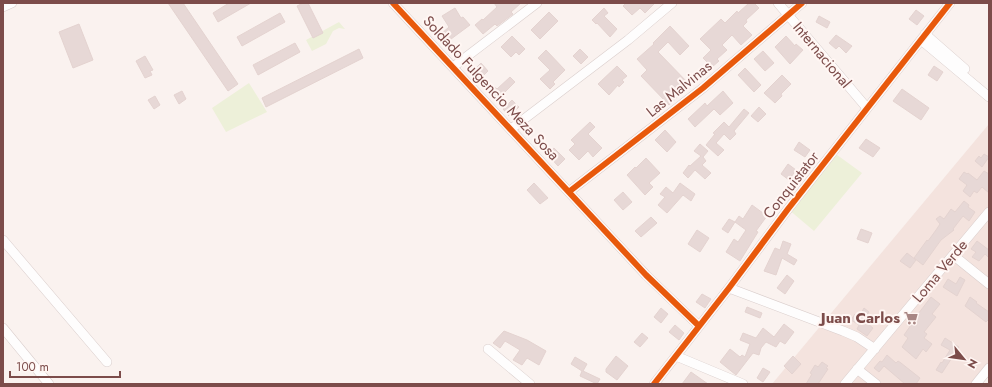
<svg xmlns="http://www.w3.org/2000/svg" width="992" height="387" font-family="Jost,sans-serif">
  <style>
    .residential { fill: #f4e3de }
    .green { fill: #edf0d9 }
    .building { fill: #e7d8d6; stroke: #e4d3d0 }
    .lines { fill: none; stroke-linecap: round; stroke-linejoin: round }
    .minor-casing { stroke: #dacecc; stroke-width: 10 }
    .minor { stroke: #fefdfd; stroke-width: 9 }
    .cycleway-casing { stroke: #fff6f3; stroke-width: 8 }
    .cycleway { stroke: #e8590c; stroke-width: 6 }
    .labels { text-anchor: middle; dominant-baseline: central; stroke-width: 4; stroke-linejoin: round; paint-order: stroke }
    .street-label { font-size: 15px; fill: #7c4c4a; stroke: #fff6f3 }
    .poi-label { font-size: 15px; font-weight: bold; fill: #7c4c4a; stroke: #fff6f3; text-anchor: end }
  </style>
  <rect width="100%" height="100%" fill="#faf2ef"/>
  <path class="residential" d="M989 124V363L972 384H772Z"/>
  <path class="green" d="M339 22 345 29 339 28 333 31 326 44 312 51 306 40Z
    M249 83 267 112 226 132 212 108Z
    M833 152 862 173 814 231 788 209Z"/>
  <path class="building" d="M168 3H183L238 84 228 91Z
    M229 3H251L218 22 213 13Z
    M303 3H308L323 33 313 38 297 6Z
    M494 3H521L511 12 513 14 497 26 495 24 483 34 475 25 482 19 483 20 497 7Z
    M626 3H655L645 13 640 8 632 15 623 6Z
    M749 3H754L759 8 746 20 747 22 743 26 752 35 741 45 732 35 722 45 727 50 717 59 719 61 712 67 703 58 711 50 700 39 721 19 725 23 737 11 738 13Z
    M455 8 461 18 463 17 470 25 447 42 441 34 449 27 442 16Z
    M604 8 608 13 604 16 617 29 610 37 597 23 596 24 592 20Z
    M916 10 924 16 917 25 909 19Z
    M549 12 558 21 540 39 531 30Z
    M280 13 285 22 242 46 237 37Z
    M819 16 830 22 827 28 816 22Z
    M79 24 93 60 73 68 59 32Z
    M670 26 689 46 680 55 668 42 658 52 690 85 669 105 641 76 647 70 637 59 654 44 653 43Z
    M836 35 852 46 846 53 839 46 836 49 829 43Z
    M512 36 525 49 519 55 516 52 511 57 501 47Z
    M786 36 795 46 796 44 803 50 790 64 775 47Z
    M295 43 300 52 258 75 253 65Z
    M359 49 363 58 266 107 262 98Z
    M580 49 588 57 581 64 573 56Z
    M546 50 565 70 553 82 555 84 550 89 540 79 550 70 538 58Z
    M763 51 774 63 765 71 754 59Z
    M145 56 153 70 150 71 152 75 145 78 136 61Z
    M481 63 488 71 478 81 471 73Z
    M617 66 627 76 622 80 624 82 619 87 618 85 609 95 598 84Z
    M934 66 943 72 937 81 928 75Z
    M745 68 761 85 754 92 738 75Z
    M782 75 791 84 781 94 782 96 775 103 764 93Z
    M510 77 515 82 498 99 489 89 493 85 497 89Z
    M902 89 929 108 921 120 893 101Z
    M182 91 186 99 179 104 174 95Z
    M723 91 733 103 720 115 714 109 695 127 688 119 705 103 707 106Z
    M155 96 160 105 154 109 148 100Z
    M512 100 519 107 509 116 503 109Z
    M759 107 766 114 758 122 751 116Z
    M744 109 749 113 734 131 736 134 730 140 724 134 716 143 724 150 718 156 706 145 715 134 713 133 724 122 729 127Z
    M590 122 595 127 588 134 602 148 593 157 588 151 579 160 569 150 575 144 571 140Z
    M665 130 676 142 667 152 655 140Z
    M866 139 880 148 873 157 859 148Z
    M799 142 810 150 805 157 794 150Z
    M700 144 708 151 703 157 706 161 702 165 711 173 705 179 695 170 688 178 683 173 689 165 690 166 701 156 694 151Z
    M554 148 565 159 558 166 547 154Z
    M984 154 989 157 982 167 975 161 979 156 981 158Z
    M646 158 660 173 649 183 653 187 645 195 627 175 635 167 636 168Z
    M788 164 796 170 789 180 781 174Z
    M984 171 989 174V193L982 187 977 193 974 191 970 197 963 191 967 185 959 179 964 172 967 174 968 173 977 180Z
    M534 183 548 198 540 204 527 190Z
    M680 183 695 194 691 201 683 195 667 213 658 205 665 197 660 194 666 187 673 193Z
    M623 192 632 202 623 210 614 200Z
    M964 201 969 205 968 207 975 212 969 221 963 216 953 229 954 230 941 240 923 265 914 258 927 240 928 241 936 230 940 224 936 219 940 216 944 219 951 209 955 212Z
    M752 205 767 216 756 231 758 232 740 261 726 252 734 239 738 242 746 230 735 222 739 216 743 219Z
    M651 217 657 223 641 237 635 231Z
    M729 219 735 222 728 233 722 229Z
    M861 229 872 233 868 243 857 239Z
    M697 230 709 238 700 252 688 244Z
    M783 241 791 244 787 254 797 260 794 265 782 258 776 275 764 271 775 248 780 250Z
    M977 241 989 250V258L985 254 979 261 972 257 976 252 971 249Z
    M907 253 916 260 910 268 900 261Z
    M787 275 794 281 785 294 777 288Z
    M960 277 965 280 957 296 943 287 948 279 956 284Z
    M702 294 711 299 705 308 696 302Z
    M931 297 940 304 932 314 936 317 924 332 927 334 924 338 932 344 926 352 923 349 916 359 902 347 908 338 904 335 911 325 908 322 915 313 917 315 918 314Z
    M970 297 977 302 976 303 989 312V319L986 322 965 306Z
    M747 307 762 313 760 318 745 312Z
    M661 308 668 314 661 323 654 317Z
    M864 308 869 312 863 320 873 328 867 336 857 329 859 325 851 320 855 314 859 317Z
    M784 324 794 332 785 344 780 341 776 347 766 342 761 348 759 355 753 353 736 375 720 362 730 349 740 357 742 355 745 357 750 344 740 340 743 333 756 338 763 328 774 337Z
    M675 325 684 333 679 340 669 332Z
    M504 331 527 340 546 351 539 365 527 358 522 365 513 360 520 350 505 341 500 348 493 343Z
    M642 333 648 338 640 347 634 342Z
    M945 338 959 347 942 373 936 370 941 362 942 363 950 350 941 345Z
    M887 355 896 363 898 361 901 363 920 378 916 384H905L884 366 879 372 874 368 880 361 882 362Z
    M616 356 628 366 617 380 606 372V369Z
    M793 356 801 364 792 374 784 366Z
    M575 357 587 364 583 371 600 379 597 384 580 376 582 371 571 364Z
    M822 362 828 366 826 368 828 369 818 384H806L812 374 810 373 815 365 818 367Z
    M763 368 770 372 763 382 757 378Z
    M691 372 708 384H682Z"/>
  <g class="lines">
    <defs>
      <path id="minor" d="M393 3 646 275 699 326
        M778 3 867 108
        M3 7 12 3
        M925 34 965 69
        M921 40 989 97
        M453 67 537 3
        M511 129 628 40 672 3
        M570 191 703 88 802 3
        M3 240 107 362
        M953 255 989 284
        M729 288 843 331 857 337 875 349
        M3 328 49 384
        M488 349 530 384
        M676 356 743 384
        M857 369 876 384
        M654 384 729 288 788 209 950 3
        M845 384 989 212
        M976 384 989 368"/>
    </defs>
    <use href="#minor" class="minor-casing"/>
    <use href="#minor" class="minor"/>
    <defs>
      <path id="cycleway" d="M393 3 646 275 699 326
        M570 191 703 88 802 3
        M654 384 729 288 788 209 950 3"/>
    </defs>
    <use href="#cycleway" class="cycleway-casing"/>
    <use href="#cycleway" class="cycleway"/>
  </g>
  <defs>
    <symbol id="supermarket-bare" viewBox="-9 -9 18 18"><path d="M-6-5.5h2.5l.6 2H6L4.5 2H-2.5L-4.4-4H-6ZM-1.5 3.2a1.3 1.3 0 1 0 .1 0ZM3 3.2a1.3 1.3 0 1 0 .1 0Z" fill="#a88684" stroke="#fff6f3" stroke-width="2.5" paint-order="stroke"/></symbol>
  </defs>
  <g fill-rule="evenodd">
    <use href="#supermarket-bare" x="901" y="308" width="20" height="20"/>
  </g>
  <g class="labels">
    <g class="street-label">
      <text transform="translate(822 55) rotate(50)">Internacional</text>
      <text transform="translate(491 88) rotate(47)">Soldado Fulgencio Meza Sosa</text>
      <text transform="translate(679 89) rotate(-39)">Las Malvinas</text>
      <text transform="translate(791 185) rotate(-52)">Conquistator</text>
      <text transform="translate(940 271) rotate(-50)">Loma Verde</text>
    </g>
    <g class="poi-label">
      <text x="900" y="318">Juan Carlos</text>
    </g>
  </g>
  <rect width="992" height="387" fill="none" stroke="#7c4c4a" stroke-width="8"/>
  <g transform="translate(964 359) rotate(119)" stroke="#fff6f3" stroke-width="3" paint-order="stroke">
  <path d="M0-3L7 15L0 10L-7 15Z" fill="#7c4c4a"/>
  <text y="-6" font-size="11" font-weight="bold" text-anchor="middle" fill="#7c4c4a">N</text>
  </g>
  <path d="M10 371v6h110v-6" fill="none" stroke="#7c4c4a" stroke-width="2"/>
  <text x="16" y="371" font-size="12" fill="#7c4c4a" stroke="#fff6f3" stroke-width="3" paint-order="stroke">100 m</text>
</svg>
